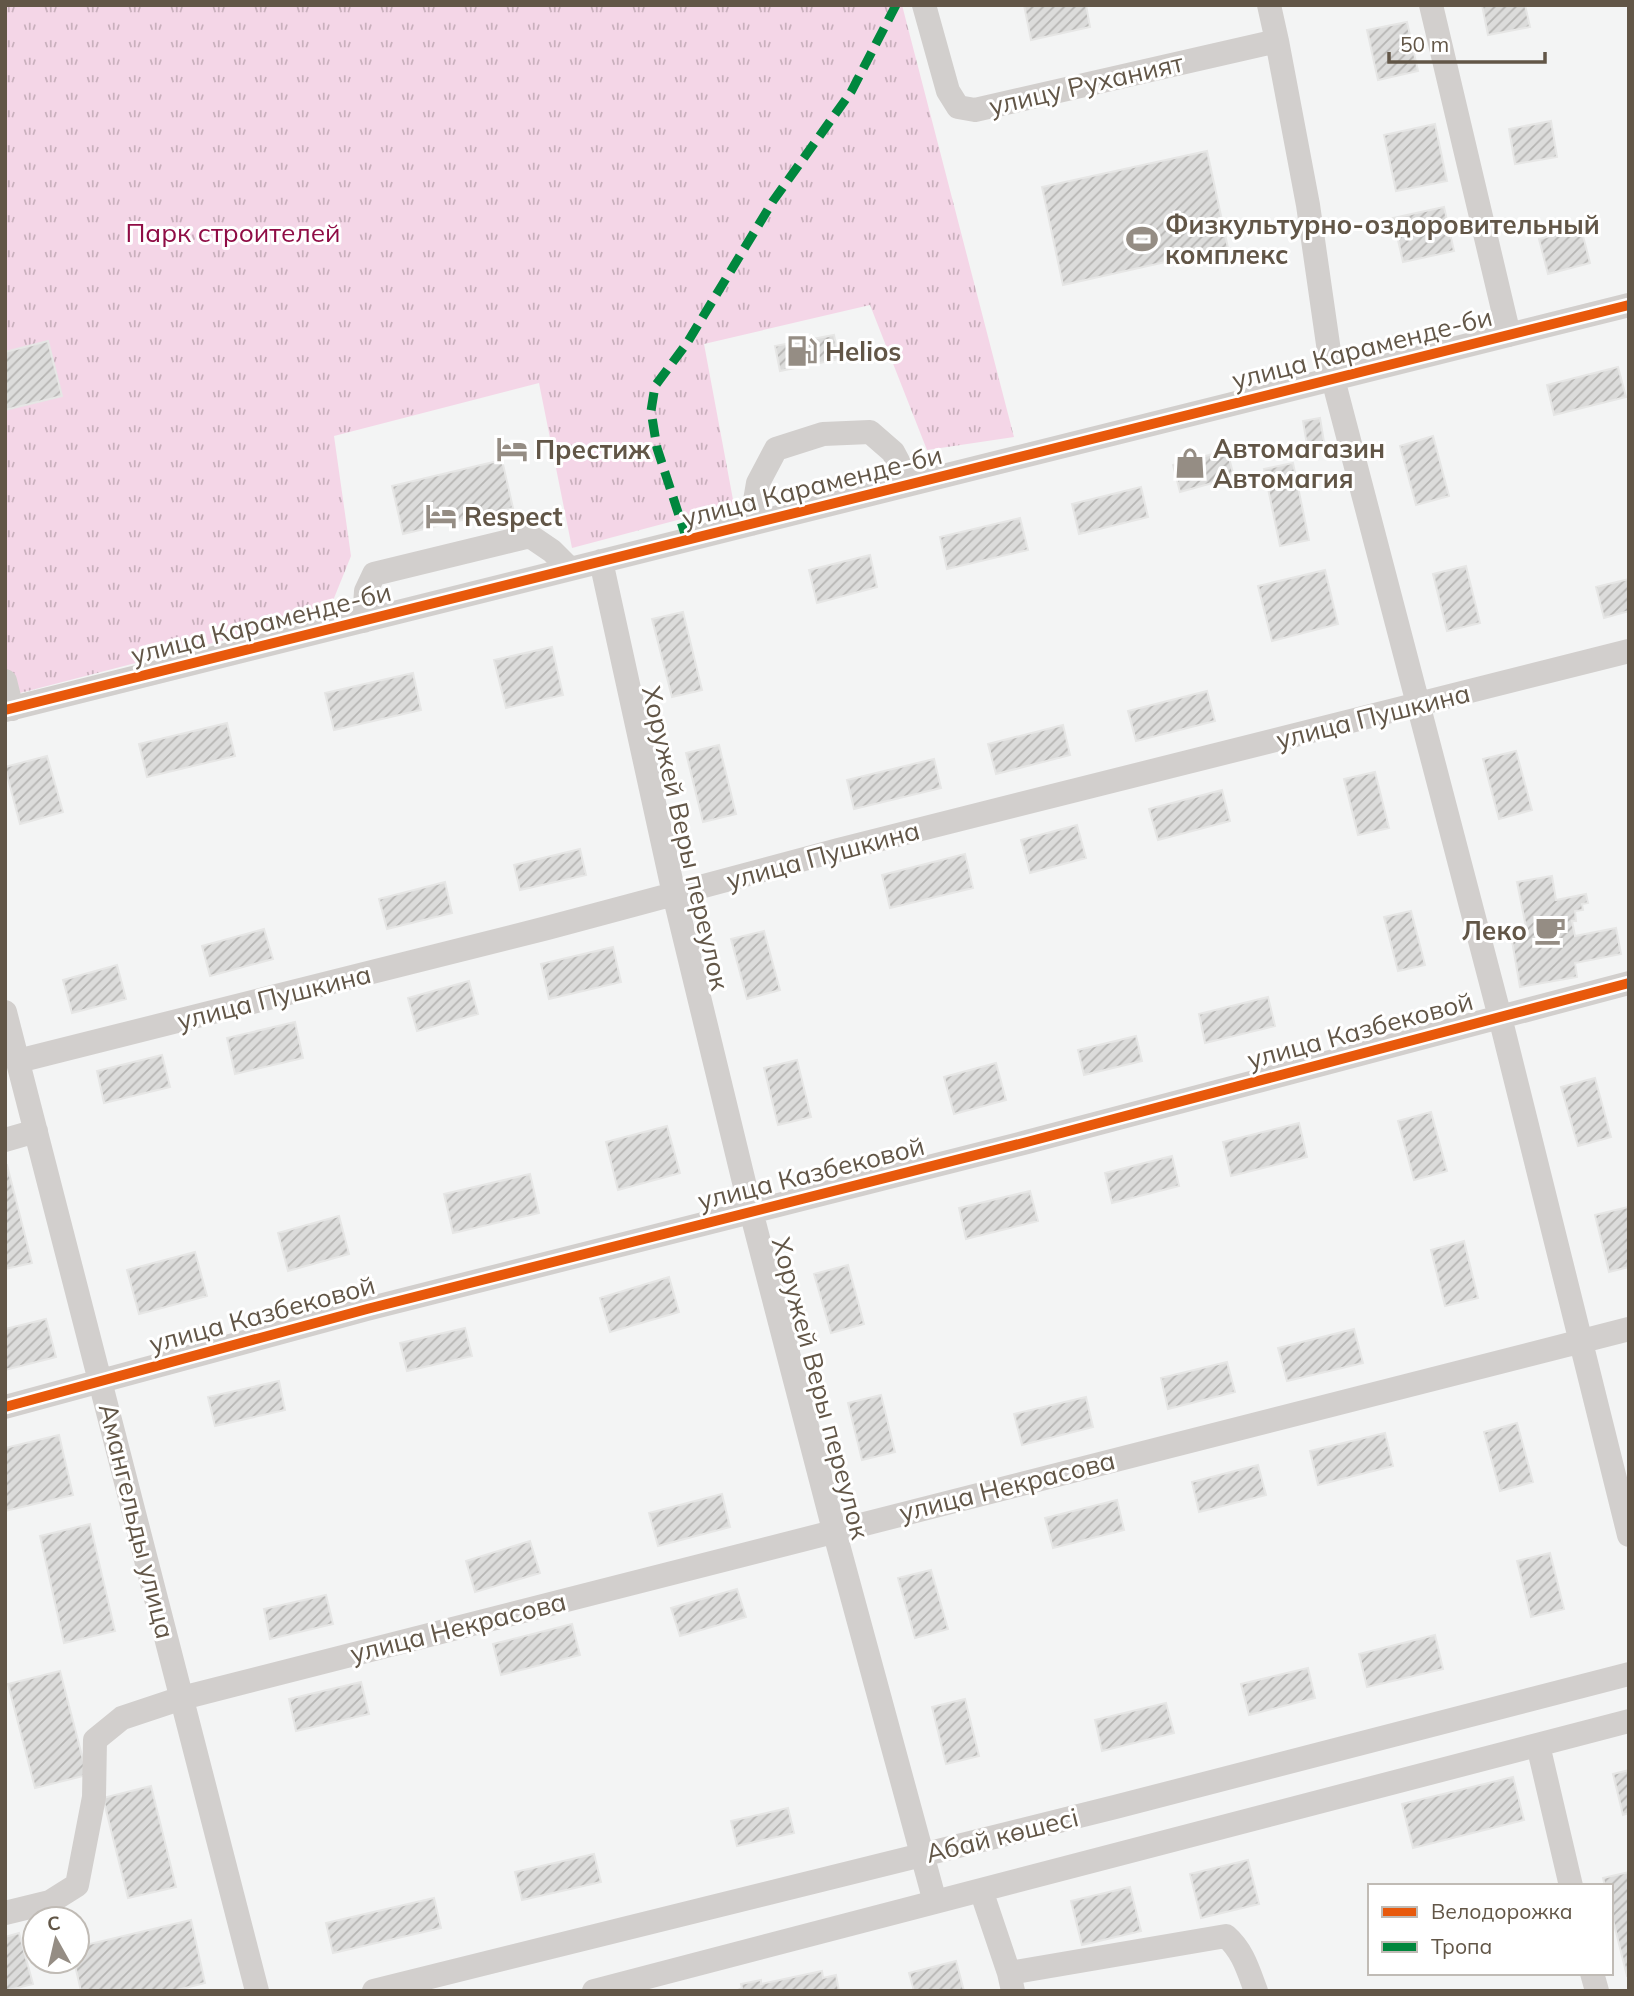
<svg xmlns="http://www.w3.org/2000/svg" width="1634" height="1996" font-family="Mulish,sans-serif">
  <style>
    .park { fill: url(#park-tufts) }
    .building { fill: url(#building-hatch); stroke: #e6e6e5; stroke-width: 2 }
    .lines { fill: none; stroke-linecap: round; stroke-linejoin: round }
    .minor { stroke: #d2cfcd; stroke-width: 24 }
    .quiet { stroke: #00873e; stroke-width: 9; stroke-dasharray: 18 9; stroke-linecap: butt }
    .cycleway-casing { stroke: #fff; stroke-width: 15 }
    .cycleway { stroke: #e8590c; stroke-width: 10 }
    .labels { text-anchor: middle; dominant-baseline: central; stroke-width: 6; stroke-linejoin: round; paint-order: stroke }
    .street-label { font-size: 26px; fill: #625647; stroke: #fff }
    .poi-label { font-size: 26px; font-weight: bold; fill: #625647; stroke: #fff; text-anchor: start }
    .park-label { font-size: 26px; fill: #8f0c45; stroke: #fff }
  </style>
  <defs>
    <pattern id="park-tufts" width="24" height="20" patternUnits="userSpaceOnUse" patternTransform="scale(1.75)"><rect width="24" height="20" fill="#f4d6e7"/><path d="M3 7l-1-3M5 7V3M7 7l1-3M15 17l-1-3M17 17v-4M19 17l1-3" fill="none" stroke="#c9b0bd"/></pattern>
    <pattern id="building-hatch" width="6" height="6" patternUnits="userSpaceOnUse" patternTransform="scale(1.75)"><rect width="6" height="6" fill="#dcdcdb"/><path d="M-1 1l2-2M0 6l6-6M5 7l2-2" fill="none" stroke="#b6b5b3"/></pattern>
  </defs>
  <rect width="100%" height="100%" fill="#f3f4f4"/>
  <path class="park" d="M5 5H902L1014 437 927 450 870 305 704 344 734 505 572 548 539 383 334 436 351 556 328 613 20 693H5Z"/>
  <path class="building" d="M1024 5H1086L1090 27 1031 40Z
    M1482 5H1525L1530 27 1488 35Z
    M1407 22 1418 71 1378 80 1367 30Z
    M1551 121 1557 157 1515 164 1509 129Z
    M1435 124 1447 181 1396 191 1384 135Z
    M1207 151 1228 248 1063 285 1042 187Z
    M1444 207 1454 251 1403 262 1393 218Z
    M1581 228 1590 263 1548 274 1539 239Z
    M834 335 839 359 780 371 775 346Z
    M48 341 62 396 5 410V352Z
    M1618 367 1626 397 1554 415 1547 385Z
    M1320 418 1325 448 1308 451 1303 421Z
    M1433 436 1449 496 1416 505 1400 446Z
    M1227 450 1234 477 1180 492 1173 465Z
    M502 460 513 508 403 534 392 486Z
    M1293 463 1309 540 1280 546 1264 469Z
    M1141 487 1148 517 1079 534 1072 504Z
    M1020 518 1028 550 947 569 940 537Z
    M870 555 877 587 817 603 809 570Z
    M1466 566 1480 623 1447 631 1433 574Z
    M1325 570 1338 624 1272 641 1258 586Z
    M1629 579V611L1604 618 1596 587Z
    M683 612 702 690 672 697 652 619Z
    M552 647 563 695 506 708 494 660Z
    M413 673 421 710 334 730 325 693Z
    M1207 691 1215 721 1136 741 1128 711Z
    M227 723 235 756 147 777 139 744Z
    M1063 725 1070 755 996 774 988 744Z
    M719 745 736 814 703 822 686 753Z
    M1516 751 1532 810 1499 819 1483 759Z
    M47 756 63 812 20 824 5 767Z
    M934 759 941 788 854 809 847 780Z
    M1375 772 1389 828 1358 835 1344 779Z
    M1222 790 1230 821 1158 840 1149 809Z
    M1077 825 1086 858 1030 873 1021 840Z
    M580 849 586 875 520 890 514 865Z
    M965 854 973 888 890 908 882 875Z
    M1552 876 1556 900 1586 894 1588 903 1582 904 1583 910 1575 911 1576 921H1572L1575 936 1616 928 1621 954 1575 963 1577 977 1520 987 1511 935 1527 932 1517 882Z
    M445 882 452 913 387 929 379 899Z
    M1411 911 1425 965 1398 971 1384 917Z
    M264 929 273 959 210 976 202 946Z
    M764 931 780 990 747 999 731 939Z
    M613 947 621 982 549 999 541 964Z
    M117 965 126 999 72 1013 63 980Z
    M469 981 478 1014 417 1031 408 998Z
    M1268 997 1275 1026 1205 1043 1199 1014Z
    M295 1022 303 1058 235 1074 227 1038Z
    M1136 1036 1142 1061 1084 1075 1078 1050Z
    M162 1055 170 1087 104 1103 97 1071Z
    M797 1060 811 1117 778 1125 764 1068Z
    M996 1063 1006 1100 954 1114 944 1077Z
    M1595 1078 1611 1137 1578 1146 1561 1087Z
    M1431 1112 1447 1171 1414 1180 1398 1121Z
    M1299 1123 1307 1157 1231 1176 1223 1142Z
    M667 1126 680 1173 618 1190 606 1142Z
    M1172 1156 1179 1186 1112 1203 1105 1173Z
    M5 1165H7L32 1263 5 1269Z
    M530 1174 539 1213 453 1233 444 1194Z
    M1030 1191 1038 1221 966 1239 959 1208Z
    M1628 1207 1629 1267 1609 1272 1595 1215Z
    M339 1216 349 1254 288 1271 278 1233Z
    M1464 1241 1478 1298 1445 1306 1431 1250Z
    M195 1252 207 1296 139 1314 127 1270Z
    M848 1265 864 1324 831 1333 814 1274Z
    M669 1277 679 1312 610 1332 600 1298Z
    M46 1319 56 1357 5 1370V1329Z
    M465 1328 472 1356 407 1371 400 1343Z
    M1354 1329 1363 1363 1287 1381 1278 1348Z
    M1227 1362 1235 1392 1168 1409 1161 1378Z
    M279 1381 285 1410 215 1426 208 1397Z
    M881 1395 895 1452 862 1460 848 1403Z
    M1086 1397 1093 1427 1022 1445 1014 1414Z
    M1517 1423 1533 1482 1500 1491 1484 1432Z
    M1385 1433 1393 1466 1318 1485 1310 1451Z
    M59 1435 73 1495 5 1511V1448Z
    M1258 1465 1266 1495 1199 1512 1192 1482Z
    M722 1494 730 1527 658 1546 649 1513Z
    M1117 1500 1124 1530 1053 1548 1045 1518Z
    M90 1524 115 1631 64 1643 40 1536Z
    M530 1541 540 1573 475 1592 466 1561Z
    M1550 1553 1564 1609 1531 1617 1517 1561Z
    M931 1570 948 1629 915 1638 898 1578Z
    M737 1589 746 1617 680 1636 671 1608Z
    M326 1595 333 1624 270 1639 264 1609Z
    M572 1624 580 1655 501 1675 493 1644Z
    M1435 1635 1443 1669 1367 1687 1359 1654Z
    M1308 1668 1315 1698 1249 1715 1241 1684Z
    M60 1671 87 1775 35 1788 8 1684Z
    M361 1682 369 1714 296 1731 289 1699Z
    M965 1699 979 1756 946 1764 932 1707Z
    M1166 1703 1174 1733 1102 1751 1095 1720Z
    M1629 1770V1813L1623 1815 1613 1774Z
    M1513 1777 1524 1820 1413 1848 1402 1804Z
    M151 1786 176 1887 128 1898 103 1798Z
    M788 1808 794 1833 737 1846 731 1821Z
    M594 1854 601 1882 522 1900 515 1872Z
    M1248 1860 1259 1904 1201 1918 1190 1874Z
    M1629 1872V1976H1627L1611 1912V1886H1605L1603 1878Z
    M1130 1887 1141 1931 1082 1945 1071 1901Z
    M434 1898 441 1928 333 1953 326 1923Z
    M191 1920 205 1983 173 1991H81L74 1961H77V1947Z
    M19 1933 33 1984 5 1991V1937Z
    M956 1961 964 1991H914L909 1973Z
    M822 1971 823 1978 836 1975 839 1991H736L742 1988 741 1984 761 1980V1984Z"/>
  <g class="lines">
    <path class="minor" d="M924 5 948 91 958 107 975 110 1277 41 1308 205 1333 379 1500 1017 1629 1535
      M1269 5 1277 41
      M1431 5 1509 335
      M751 524 758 483 776 449 823 434 870 432 893 452 910 484
      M601 561 674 894 751 1211 834 1530 935 1902
      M364 621 366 591 374 574 530 536 552 551 570 569
      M5 681 12 709
      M5 710 1629 305
      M5 1012 257 1991
      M18 1061 547 928 838 850 1629 651
      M5 1140 36 1131
      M5 1407 367 1309 1027 1142 1629 983
      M1538 1745 1571 1886
      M981 1890 1009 1973 1013 1991
      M5 1913 50 1902 77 1885 94 1797 95 1740 122 1718 182 1698 1629 1329
      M1009 1973 1226 1936C1243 1951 1248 1970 1256 1991
      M1592 1973 1597 1991
      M374 1991 1115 1807 1629 1674
      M594 1991 1629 1721"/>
    <path class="quiet" d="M687 540 657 448 651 411 655 386 687 343 773 201 851 92 896 5"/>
    <defs>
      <path id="cycleway" d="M5 710 1629 305
        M5 1407 367 1309 1027 1142 1629 983"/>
    </defs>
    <use href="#cycleway" class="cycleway-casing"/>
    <use href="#cycleway" class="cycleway"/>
  </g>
  <defs>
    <symbol id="stadium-bare" viewBox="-9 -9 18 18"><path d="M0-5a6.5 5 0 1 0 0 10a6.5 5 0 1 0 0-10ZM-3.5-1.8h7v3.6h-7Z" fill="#958d84" stroke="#fff" stroke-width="2.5" paint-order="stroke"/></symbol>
    <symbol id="fuel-bare" viewBox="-9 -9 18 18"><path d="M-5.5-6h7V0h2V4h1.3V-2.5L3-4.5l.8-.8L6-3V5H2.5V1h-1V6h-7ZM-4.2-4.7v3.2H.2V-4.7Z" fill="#958d84" stroke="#fff" stroke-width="2.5" paint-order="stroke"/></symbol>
    <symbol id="hotel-bare" viewBox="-9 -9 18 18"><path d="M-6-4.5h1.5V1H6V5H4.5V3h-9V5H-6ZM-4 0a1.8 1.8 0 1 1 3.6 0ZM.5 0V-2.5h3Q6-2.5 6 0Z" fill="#958d84" stroke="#fff" stroke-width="2.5" paint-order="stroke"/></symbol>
    <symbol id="shop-bare" viewBox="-9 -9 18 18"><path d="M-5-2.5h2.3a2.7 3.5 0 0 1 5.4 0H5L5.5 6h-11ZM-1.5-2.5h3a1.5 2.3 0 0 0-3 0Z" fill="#958d84" stroke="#fff" stroke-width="2.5" paint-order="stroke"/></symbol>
    <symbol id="cafe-bare" viewBox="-9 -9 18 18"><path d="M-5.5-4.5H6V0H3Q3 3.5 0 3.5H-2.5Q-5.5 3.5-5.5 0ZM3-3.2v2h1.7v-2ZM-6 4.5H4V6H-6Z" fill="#958d84" stroke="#fff" stroke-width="2.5" paint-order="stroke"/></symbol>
  </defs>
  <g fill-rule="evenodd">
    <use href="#stadium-bare" x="1120" y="217" width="44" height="44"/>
    <use href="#fuel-bare" x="780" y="329" width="44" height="44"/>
    <use href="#hotel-bare" x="490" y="427" width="44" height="44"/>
    <use href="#shop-bare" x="1168" y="441" width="44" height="44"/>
    <use href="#hotel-bare" x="419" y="494" width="44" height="44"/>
    <use href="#cafe-bare" x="1528" y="908" width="44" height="44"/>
  </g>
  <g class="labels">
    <g class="street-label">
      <text transform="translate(1086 84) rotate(-13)">улицу Руханият</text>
      <text transform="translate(1362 348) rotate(-14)">улица Караменде-би</text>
      <text transform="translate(812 486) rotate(-14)">улица Караменде-би</text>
      <text transform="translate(261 623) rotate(-14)">улица Караменде-би</text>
      <text transform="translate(1373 716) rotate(-14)">улица Пушкина</text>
      <text transform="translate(686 838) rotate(77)">Хоружей Веры переулок</text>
      <text transform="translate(823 855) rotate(-15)">улица Пушкина</text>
      <text transform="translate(274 997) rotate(-14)">улица Пушкина</text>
      <text transform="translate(1360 1030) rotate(-15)">улица Казбековой</text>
      <text transform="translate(811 1173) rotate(-14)">улица Казбековой</text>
      <text transform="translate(262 1314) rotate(-15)">улица Казбековой</text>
      <text transform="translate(821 1388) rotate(75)">Хоружей Веры переулок</text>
      <text transform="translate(1007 1486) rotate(-14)">улица Некрасова</text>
      <text transform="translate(137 1521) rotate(76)">Амангельды улица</text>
      <text transform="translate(458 1627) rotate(-14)">улица Некрасова</text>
      <text transform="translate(1002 1835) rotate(-14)">Абай көшесі</text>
    </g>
    <g class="poi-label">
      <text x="1165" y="224">Физкультурно-оздоровительный<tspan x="1165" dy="30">комплекс</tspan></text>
      <text x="825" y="351">Helios</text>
      <text x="1213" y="448">Автомагазин<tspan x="1213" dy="30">Автомагия</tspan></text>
      <text x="535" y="449">Престиж</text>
      <text x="464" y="516">Respect</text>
      <text x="1527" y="930" text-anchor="end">Леко</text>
    </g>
    <g class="park-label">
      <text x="233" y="232">Парк строителей</text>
    </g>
  </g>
  <rect width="1634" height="1996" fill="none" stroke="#625647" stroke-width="14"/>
  <rect x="1368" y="1884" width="245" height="91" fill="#ffffff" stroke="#c0bbb5" stroke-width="2"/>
  <rect x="1382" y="1907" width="35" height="10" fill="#e8590c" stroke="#c0bbb5" stroke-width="2"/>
  <text x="1431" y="1919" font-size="21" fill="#625647">Велодорожка</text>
  <rect x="1382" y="1942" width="35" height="10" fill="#00873e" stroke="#c0bbb5" stroke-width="2"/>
  <text x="1431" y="1954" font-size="21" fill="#625647">Тропа</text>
  <g transform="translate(56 1940) rotate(352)"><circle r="33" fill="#ffffff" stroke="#c0bbb5" stroke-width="2"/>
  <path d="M0-5L12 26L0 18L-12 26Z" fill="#958d84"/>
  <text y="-10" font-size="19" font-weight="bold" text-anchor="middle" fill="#625647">С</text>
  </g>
  <path d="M1389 52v10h156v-10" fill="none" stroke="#625647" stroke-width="3.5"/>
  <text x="1400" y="52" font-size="21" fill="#625647" stroke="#ffffff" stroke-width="5" paint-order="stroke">50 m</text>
</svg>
